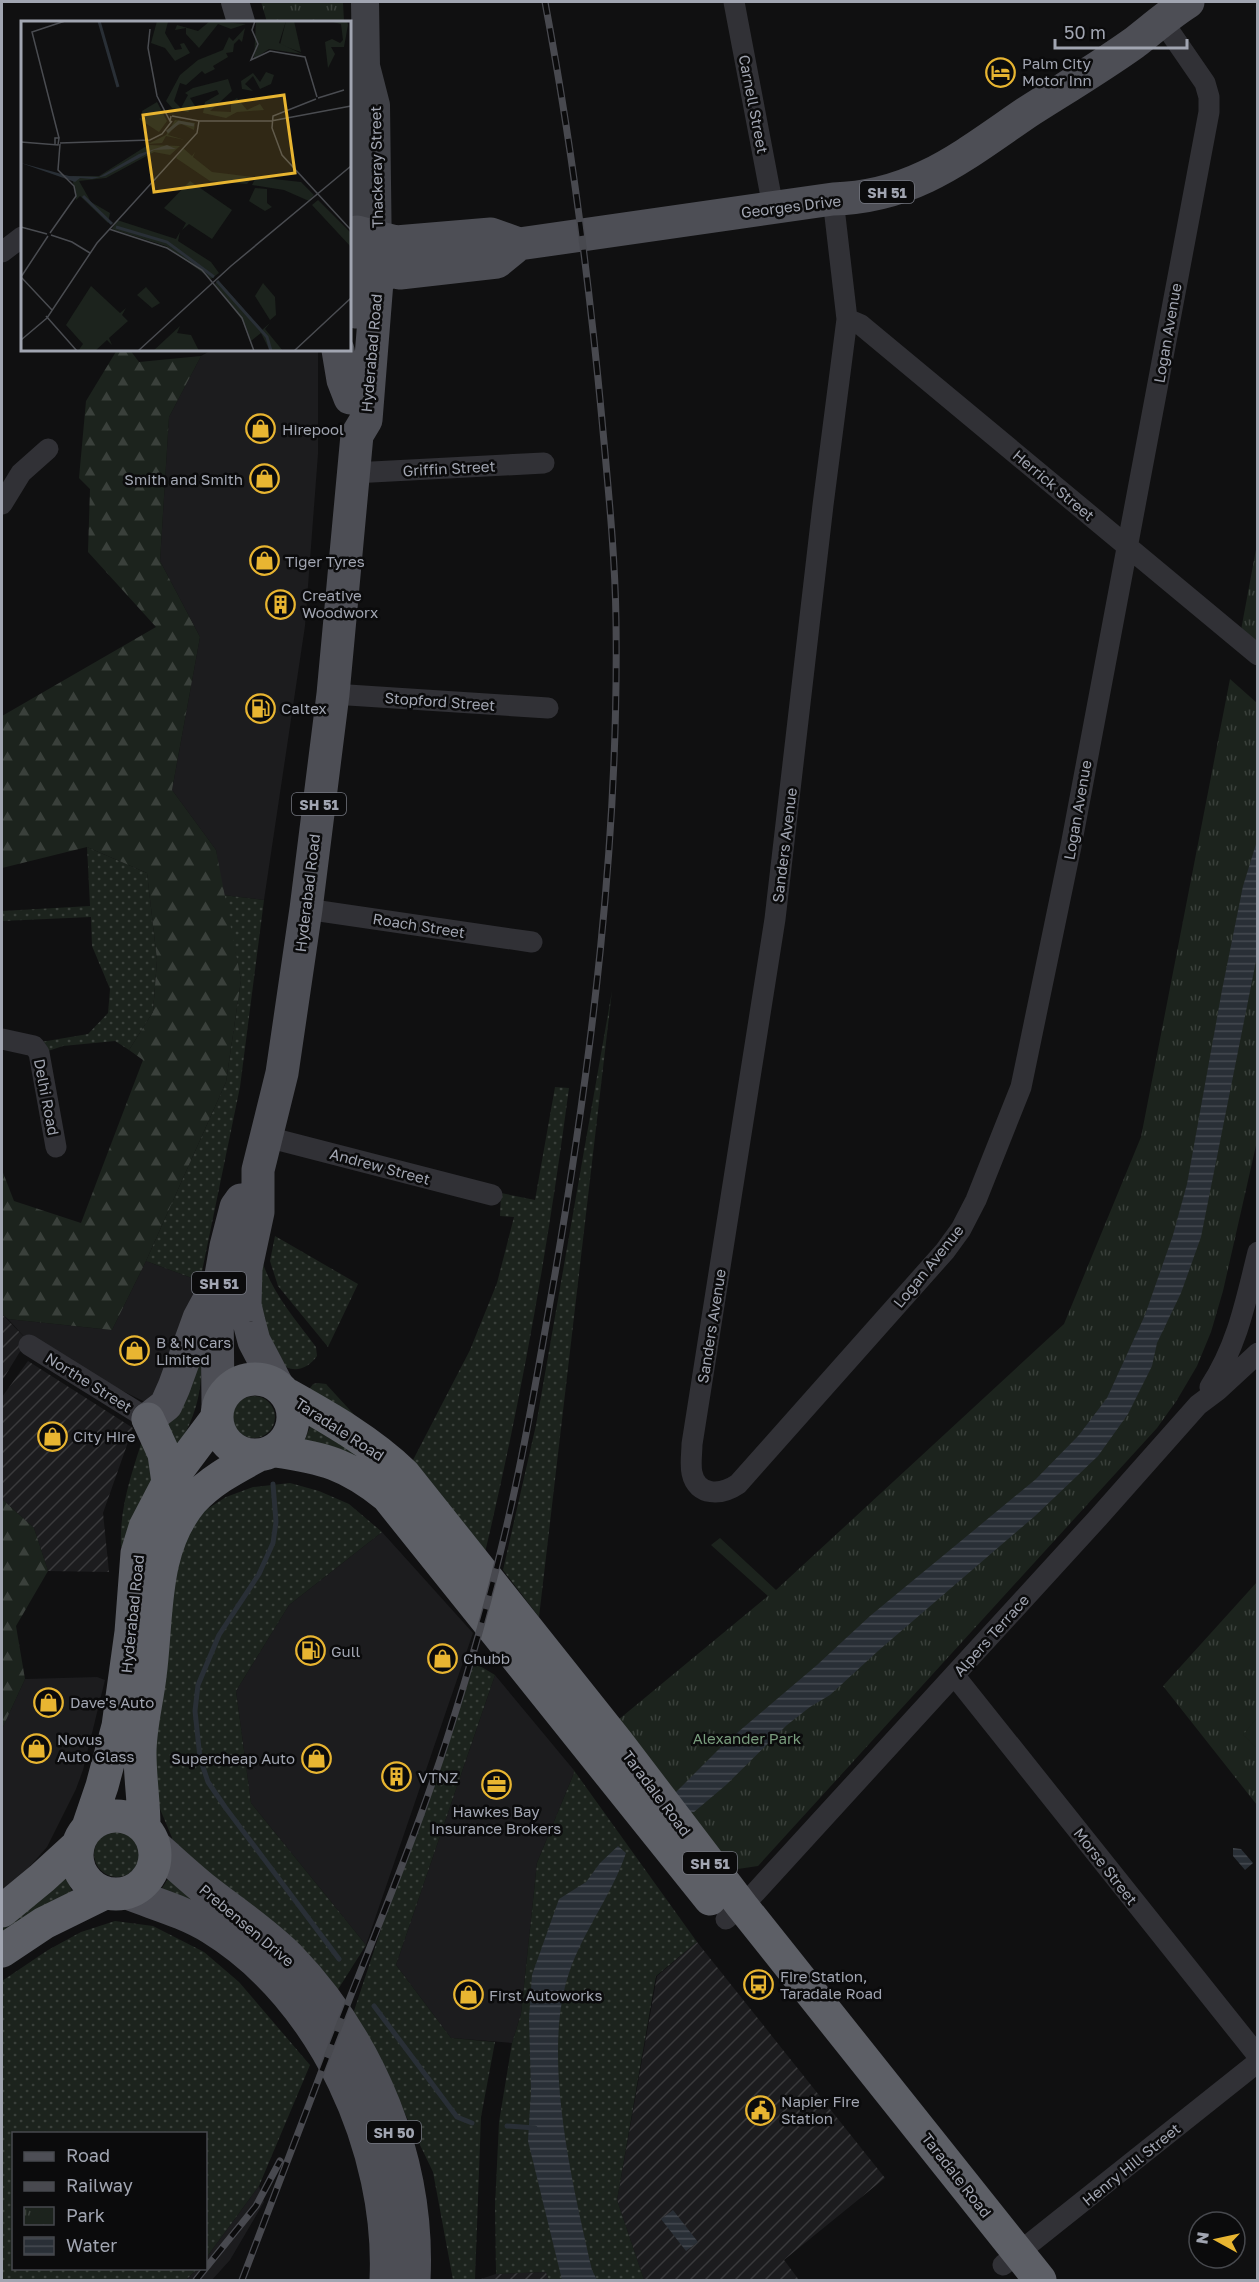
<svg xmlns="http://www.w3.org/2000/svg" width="1259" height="2282" font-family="'Golos Text',sans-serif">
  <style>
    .built { fill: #1c1c1e }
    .industrial { fill: url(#industrial-furrows) }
    .grass { fill: url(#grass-dots) }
    .forest { fill: url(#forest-firs) }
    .park { fill: url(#park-tufts) }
    .garden { fill: #1c231d }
    .water { fill: url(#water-rules) }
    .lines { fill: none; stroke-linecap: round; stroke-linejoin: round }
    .stream { stroke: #292f36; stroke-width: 5 }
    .street { stroke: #313136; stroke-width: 21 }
    .secondary { stroke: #3f4046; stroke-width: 28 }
    .primary { stroke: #4d4e55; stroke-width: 33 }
    .highway { stroke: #5d5f66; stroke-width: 33 }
    .rail-casing { stroke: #48494f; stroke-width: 7 }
    .rail { stroke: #0b0b0c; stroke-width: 4.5; stroke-dasharray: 14; stroke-linecap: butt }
    .labels { text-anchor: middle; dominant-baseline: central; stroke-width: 5; stroke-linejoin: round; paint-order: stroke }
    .shield { fill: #0b0b0c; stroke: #747780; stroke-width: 1.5 }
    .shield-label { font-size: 14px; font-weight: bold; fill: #a1a5b1 }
    .poi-label { font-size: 15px; fill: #a1a5b1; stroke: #0b0b0c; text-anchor: start }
    .street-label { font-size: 15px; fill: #a1a5b1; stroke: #0b0b0c }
    .park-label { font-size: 15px; fill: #799c7d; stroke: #0b0b0c }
    .inset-river { fill: none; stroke: #292f36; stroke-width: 3 }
    .inset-road { fill: none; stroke: #4a4c51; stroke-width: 1.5 }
    .view { fill: #e8b531; fill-opacity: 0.15; stroke: #e8b531; stroke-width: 3 }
    .inset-edge { fill: none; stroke: #a1a5b1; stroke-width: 3 }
  </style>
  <defs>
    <pattern id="industrial-furrows" width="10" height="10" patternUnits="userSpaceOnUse" patternTransform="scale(1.5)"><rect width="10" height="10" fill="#1c1c1e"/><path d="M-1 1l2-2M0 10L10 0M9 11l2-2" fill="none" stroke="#3a3a3c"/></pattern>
    <pattern id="grass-dots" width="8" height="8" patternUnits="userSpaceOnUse" patternTransform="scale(1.5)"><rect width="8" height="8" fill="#1c231d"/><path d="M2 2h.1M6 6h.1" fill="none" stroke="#3a403b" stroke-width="1.8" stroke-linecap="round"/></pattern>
    <pattern id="forest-firs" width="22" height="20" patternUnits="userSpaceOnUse" patternTransform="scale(1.5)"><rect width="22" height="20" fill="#1c231d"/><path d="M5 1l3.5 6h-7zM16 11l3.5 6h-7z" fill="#3a403b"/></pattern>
    <pattern id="park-tufts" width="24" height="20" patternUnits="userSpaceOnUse" patternTransform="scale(1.5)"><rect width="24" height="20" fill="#1c231d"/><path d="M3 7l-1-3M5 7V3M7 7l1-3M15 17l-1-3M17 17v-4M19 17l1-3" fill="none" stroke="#3a403b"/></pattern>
    <pattern id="water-rules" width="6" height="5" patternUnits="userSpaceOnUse" patternTransform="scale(1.5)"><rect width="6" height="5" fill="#292f36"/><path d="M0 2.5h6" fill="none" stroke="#454a51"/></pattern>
  </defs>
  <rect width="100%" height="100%" fill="#101011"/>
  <path class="built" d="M212 350H318V454L305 626 264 900 223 895 216 850 172 790 200 637 160 561 169 417 201 356Z
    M146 1261 200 1281 151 1405 85 1372 27 1340 8 1319 112 1330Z
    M382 1532 473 1633 366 1945 251 1803 236 1691 289 1605Z
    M495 1675 573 1769 574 1773 537 1863 521 2014 512 2043 451 2038 396 1965Z
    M97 1677 105 1680 83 1770 76 1789 47 1847 26 1871 2 1890V1729L25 1679Z
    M259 2186 264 2202 230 2260 212 2280H186L197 2269 206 2268V2258Z"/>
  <path class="industrial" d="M2 1314 27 1340 2 1381Z
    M28 1361 133 1428 103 1513 109 1572 48 1571 34 1528 2 1499V1397Z
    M697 1942 885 2178 784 2260 799 2280H644L617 2200 657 1976Z
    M546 2272 549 2280H478L496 2274Z"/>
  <path class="grass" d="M87 847 147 873 157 960 153 1012 129 1050 115 1041 63 1046 45 1052 41 1042 88 1034 108 1013 110 989 92 946 91 917 2 921V911L90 906Z
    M223 895 264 900 240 1087 200 1281 146 1261 226 1082 241 980Z
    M612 991 539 1617 503 1570 536 1425Z
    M555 1087 569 1088C548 1248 520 1408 482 1565L413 1460 470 1350 497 1283 514 1217 500 1216 501 1193 535 1200Z
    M275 1236 358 1284 328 1347 278 1286 270 1261Z
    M262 1261C273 1294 295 1319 316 1347L317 1356C310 1366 298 1373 286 1367L259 1317Z
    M200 1326C204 1374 203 1409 175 1450L163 1421Z
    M318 1383 326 1384 359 1420 308 1391 313 1384Z
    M233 1417a21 21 0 1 1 42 0a21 21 0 1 1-42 0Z
    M315 1425 370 1460 304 1442 310 1427Z
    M144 1435 156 1472 125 1547H121C119 1508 132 1472 144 1435Z
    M290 1483 319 1491 349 1504 382 1532 289 1605 236 1691 251 1803 366 1945 337 1991 173 1840 155 1797 154 1731 177 1556 201 1513 226 1497 253 1487Z
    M470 1660 495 1675 396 1965 451 2038 495 2042 481 2117 475 2280H453L433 2172 396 2095 350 2023Z
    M573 1769 697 1942 656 1976 617 2200 644 2280H549L546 2272 496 2274 495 2206 499 2122 512 2043 521 2014 537 1863 574 1773Z
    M94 1854a23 23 0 1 1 46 0a23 23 0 1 1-46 0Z
    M65 1876 72 1891 2 1932V1924Z
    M168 1879 220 1919 160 1891Z
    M115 1921 153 1926 204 1952 239 1982 310 2065 259 2186 206 2258V2134H14V2268L197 2269 186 2280H2V1981L48 1950 81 1932Z"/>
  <path class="forest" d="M117 350H130L139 362 201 356 169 417 160 561 200 637 172 790 216 850 241 980 226 1082 146 1261 112 1330 8 1319 2 1314V1170L14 1201 81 1223 143 1060 129 1050 153 1012 157 960 147 873 87 847 2 868V716L156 627 88 552 90 489 79 478 86 401Z
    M2 1499 34 1528 48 1571 16 1626 25 1679 2 1729Z"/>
  <path class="park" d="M261 2H343L344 22H267Z
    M1257 544V644L1241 630Z
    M1230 679 1257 703V1141L1223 1291 1211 1332 1197 1366 1177 1400 1157 1428 758 1866 731 1870 612 1725 768 1596 711 1545 720 1538 776 1590 1064 1324 1141 1137Z
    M1257 1582V1805L1163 1686Z"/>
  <path class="garden" d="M1257 1718V1748L1243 1735Z"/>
  <path class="water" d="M1257 841V956L1201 1237 1181 1293 1157 1343 1152 1366 1128 1414 1098 1456 1035 1516 878 1651 830 1695 810 1707 787 1725 726 1785 694 1812 683 1811 677 1805 676 1792 724 1744 817 1665 870 1616 1036 1479 1079 1435 1107 1398 1145 1315 1173 1235 1187 1184 1222 990 1243 886Z
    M618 1846 626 1853C612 1895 583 1931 569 1973 541 2056 573 2186 592 2270L597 2280H562L528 2141 531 2091 529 2018 532 1975 559 1899 586 1882 600 1863Z
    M1233 1848 1241 1849 1253 1863 1245 1870 1233 1856Z
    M673 2210 698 2242 686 2251 661 2219Z"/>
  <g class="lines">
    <path class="stream" d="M273 1484 276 1522 273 1543 259 1574 219 1635 198 1685 195 1711 200 1758 208 1782 225 1807 339 1959
      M374 2006 457 2117 472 2123
      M507 2126 535 2128"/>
    <path class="street" d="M734 2 773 207
      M833 199 847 319 823 505 775 919 692 1444C692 1453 690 1464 692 1473 697 1497 722 1495 738 1484L945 1251 961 1229 976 1200 1021 1087 1071 846 1209 112V97L1205 83 1161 19
      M2 252 22 237
      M847 319 861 325 1258 655
      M353 473 544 463
      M2 504 21 473 48 449
      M333 694 548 708
      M306 909 532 942
      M2 1039 34 1046 39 1053 56 1147
      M267 1137 492 1195
      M29 1345 148 1419
      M1210 1387C1238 1344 1246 1300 1258 1252
      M954 1675 1258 2056
      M726 1919 752 1896 1096 1520 1198 1405 1218 1390 1258 1353
      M1003 2265 1258 2062"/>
    <path class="secondary" d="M235 2 241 22
      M365 2 366 66 376 105 378 259
      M350 230 357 232 359 160 356 107 365 71"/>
    <path class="primary" d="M355 312 357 232 396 242 491 234 519 244 833 199C914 197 963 156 1026 113 1062 90 1099 68 1134 43 1152 29 1169 14 1188 2
      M338 350 343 380 350 398
      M277 1385 254 1341 249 1322 245 1305 246 1268 258 1212V1170L282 1073 306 909 333 694 357 435 366 420 378 269 400 273 497 262 519 244
      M218 1404 217 1298 226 1246 236 1207 241 1200
      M148 1419 166 1405 174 1387 199 1318 213 1292
      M155 1846C171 1860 187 1875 203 1888 232 1911 263 1931 289 1957 371 2042 420 2162 414 2280
      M127 1893C155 1904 185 1912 211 1928 325 1998 392 2150 386 2280"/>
    <path class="highway" d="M217 1417a38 38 0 1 1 76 0a38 38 0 1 1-76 0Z
      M288 1395C329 1418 370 1441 404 1474L618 1743 742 1906 1040 2280
      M148 1419 164 1454 168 1483
      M275 1451C324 1458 347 1464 387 1496L710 1899
      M77 1855a39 39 0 1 1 78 0a39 39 0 1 1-78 0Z
      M144 1826C144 1802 140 1778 140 1753 140 1727 147 1702 150 1676 158 1617 151 1550 192 1501 211 1480 235 1468 259 1455
      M88 1827 102 1786 118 1726 131 1632 137 1553 145 1527 168 1483 216 1419
      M2 1911 42 1878 78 1845
      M2 1951 44 1923 105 1893"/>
    <defs>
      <path id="rail" d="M196 2280 256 2206 280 2161
        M242 2280C278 2186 314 2090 351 1995 384 1912 418 1828 446 1742 472 1661 496 1577 514 1493 530 1420 542 1347 555 1274 592 1058 619 839 616 620 615 553 608 487 602 420 589 280 571 140 545 2"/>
    </defs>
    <use href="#rail" class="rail-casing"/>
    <use href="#rail" class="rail"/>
  </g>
  <defs>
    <symbol id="hotel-ring" viewBox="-11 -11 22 22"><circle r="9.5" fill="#0b0b0c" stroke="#e8b531" stroke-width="1.5"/><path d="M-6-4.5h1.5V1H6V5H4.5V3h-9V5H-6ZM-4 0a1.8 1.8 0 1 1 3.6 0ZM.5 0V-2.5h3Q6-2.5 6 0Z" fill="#e8b531"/></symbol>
    <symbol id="shop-ring" viewBox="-11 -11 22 22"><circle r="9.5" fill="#0b0b0c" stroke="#e8b531" stroke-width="1.5"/><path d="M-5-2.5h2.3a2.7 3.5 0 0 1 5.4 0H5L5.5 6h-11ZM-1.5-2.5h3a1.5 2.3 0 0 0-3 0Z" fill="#e8b531"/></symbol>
    <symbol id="building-ring" viewBox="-11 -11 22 22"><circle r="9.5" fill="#0b0b0c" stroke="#e8b531" stroke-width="1.5"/><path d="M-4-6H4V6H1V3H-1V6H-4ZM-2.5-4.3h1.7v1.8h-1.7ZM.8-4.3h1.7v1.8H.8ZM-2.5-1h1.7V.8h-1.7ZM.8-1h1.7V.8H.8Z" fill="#e8b531"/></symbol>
    <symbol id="fuel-ring" viewBox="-11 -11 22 22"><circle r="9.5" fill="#0b0b0c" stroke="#e8b531" stroke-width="1.5"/><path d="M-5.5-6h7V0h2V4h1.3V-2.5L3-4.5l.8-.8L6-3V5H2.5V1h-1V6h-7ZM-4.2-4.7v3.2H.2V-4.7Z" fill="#e8b531"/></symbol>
    <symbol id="office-ring" viewBox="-11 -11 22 22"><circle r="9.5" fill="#0b0b0c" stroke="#e8b531" stroke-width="1.5"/><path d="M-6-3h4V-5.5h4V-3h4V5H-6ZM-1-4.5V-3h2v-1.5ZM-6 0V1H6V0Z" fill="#e8b531"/></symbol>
    <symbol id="bus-ring" viewBox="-11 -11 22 22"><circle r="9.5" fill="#0b0b0c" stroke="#e8b531" stroke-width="1.5"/><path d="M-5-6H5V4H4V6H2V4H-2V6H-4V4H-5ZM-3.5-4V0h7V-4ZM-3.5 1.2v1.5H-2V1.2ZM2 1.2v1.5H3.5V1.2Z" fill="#e8b531"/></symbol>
    <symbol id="civic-ring" viewBox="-11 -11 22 22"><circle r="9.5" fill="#0b0b0c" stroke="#e8b531" stroke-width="1.5"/><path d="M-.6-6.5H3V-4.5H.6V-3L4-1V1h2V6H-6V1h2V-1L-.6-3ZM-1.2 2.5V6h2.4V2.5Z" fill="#e8b531"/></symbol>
  </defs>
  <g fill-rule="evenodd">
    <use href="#hotel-ring" x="984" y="56" width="33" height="33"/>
    <use href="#shop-ring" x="244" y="412" width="33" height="33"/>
    <use href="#shop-ring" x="248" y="462" width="33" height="33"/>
    <use href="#shop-ring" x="248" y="544" width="33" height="33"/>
    <use href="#building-ring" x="264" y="588" width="33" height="33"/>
    <use href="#fuel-ring" x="244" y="692" width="33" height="33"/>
    <use href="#shop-ring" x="118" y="1334" width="33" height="33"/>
    <use href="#shop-ring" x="36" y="1420" width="33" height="33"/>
    <use href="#fuel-ring" x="294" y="1634" width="33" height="33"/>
    <use href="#shop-ring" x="426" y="1642" width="33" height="33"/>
    <use href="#shop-ring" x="32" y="1686" width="33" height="33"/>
    <use href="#shop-ring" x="20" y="1732" width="33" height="33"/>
    <use href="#shop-ring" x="300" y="1742" width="33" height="33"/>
    <use href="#building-ring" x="380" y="1760" width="33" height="33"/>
    <use href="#office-ring" x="480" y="1768" width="33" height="33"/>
    <use href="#bus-ring" x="742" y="1968" width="33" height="33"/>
    <use href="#shop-ring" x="452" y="1978" width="33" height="33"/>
    <use href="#civic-ring" x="744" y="2094" width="33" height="33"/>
  </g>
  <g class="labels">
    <g class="shield">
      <rect x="860" y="181" width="54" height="22" rx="4.5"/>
      <rect x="292" y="793" width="54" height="22" rx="4.5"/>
      <rect x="192" y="1272" width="54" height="22" rx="4.5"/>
      <rect x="683" y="1852" width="54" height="22" rx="4.5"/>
      <rect x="367" y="2121" width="54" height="22" rx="4.5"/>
    </g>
    <g class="shield-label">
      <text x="887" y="192">SH 51</text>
      <text x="319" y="804">SH 51</text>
      <text x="219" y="1283">SH 51</text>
      <text x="710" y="1863">SH 51</text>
      <text x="394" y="2132">SH 50</text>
    </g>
    <g class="poi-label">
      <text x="1022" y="63">Palm City<tspan x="1022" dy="17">Motor Inn</tspan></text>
      <text x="282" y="429">Hirepool</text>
      <text x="243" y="479" text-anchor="end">Smith and Smith</text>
      <text x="285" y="561">Tiger Tyres</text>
      <text x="302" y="595">Creative<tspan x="302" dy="17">Woodworx</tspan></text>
      <text x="281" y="708">Caltex</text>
      <text x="156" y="1342">B &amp; N Cars<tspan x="156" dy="17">Limited</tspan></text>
      <text x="73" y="1436">City Hire</text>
      <text x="331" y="1651">Gull</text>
      <text x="463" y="1658">Chubb</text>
      <text x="70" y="1702">Dave's Auto</text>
      <text x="57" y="1739">Novus<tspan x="57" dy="17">Auto Glass</tspan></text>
      <text x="295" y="1758" text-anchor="end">Supercheap Auto</text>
      <text x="418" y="1777">VTNZ</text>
      <text x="496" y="1811" text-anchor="middle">Hawkes Bay<tspan x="496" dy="17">Insurance Brokers</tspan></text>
      <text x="780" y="1976">Fire Station,<tspan x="780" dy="17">Taradale Road</tspan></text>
      <text x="489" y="1995">First Autoworks</text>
      <text x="781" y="2101">Napier Fire<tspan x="781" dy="17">Station</tspan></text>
    </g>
    <g class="street-label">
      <text transform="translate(754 104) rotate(79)">Carnell Street</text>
      <text transform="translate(376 167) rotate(-91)">Thackeray Street</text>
      <text transform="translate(791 206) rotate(-7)">Georges Drive</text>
      <text transform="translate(1167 333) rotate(-80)">Logan Avenue</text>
      <text transform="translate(371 353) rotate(-85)">Hyderabad Road</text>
      <text transform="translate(449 468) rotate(-3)">Griffin Street</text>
      <text transform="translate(1054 485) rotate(40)">Herrick Street</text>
      <text transform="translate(440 701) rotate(4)">Stopford Street</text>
      <text transform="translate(1077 810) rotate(-80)">Logan Avenue</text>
      <text transform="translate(784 845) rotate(-83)">Sanders Avenue</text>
      <text transform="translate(307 893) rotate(-83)">Hyderabad Road</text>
      <text transform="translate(419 925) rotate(9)">Roach Street</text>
      <text transform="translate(47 1097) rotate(79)">Delhi Road</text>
      <text transform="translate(380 1166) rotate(15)">Andrew Street</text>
      <text transform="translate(928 1266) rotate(-51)">Logan Avenue</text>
      <text transform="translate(711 1326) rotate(-81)">Sanders Avenue</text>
      <text transform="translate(89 1382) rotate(32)">Northe Street</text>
      <text transform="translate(340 1429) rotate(33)">Taradale Road</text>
      <text transform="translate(132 1614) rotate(-84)">Hyderabad Road</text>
      <text transform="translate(991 1635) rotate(-48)">Alpers Terrace</text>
      <text transform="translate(657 1793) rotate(53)">Taradale Road</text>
      <text transform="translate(1106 1866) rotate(52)">Morse Street</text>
      <text transform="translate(247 1925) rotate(40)">Prebensen Drive</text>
      <text transform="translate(1131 2164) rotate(-39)">Henry Hill Street</text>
      <text transform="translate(957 2175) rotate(52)">Taradale Road</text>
    </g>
    <g class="park-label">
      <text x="747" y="1738">Alexander Park</text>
    </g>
  </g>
  <g transform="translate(21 21)">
    <rect width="330" height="330" fill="#101011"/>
    <path d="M136 81 146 100 138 111 118 98 122 96 121 90ZM154 99 174 102 173 109 161 103 154 105 147 114 164 119 145 115 141 122 127 123 145 114ZM127 124 159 125 149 134 133 131 85 157 58 160 70 181 89 192 87 202 59 175 55 179 51 155H78Z" fill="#1c231d"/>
    <path d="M136 0 147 1 144 12 154 29 161 28 159 23 163 22 169 32 154 40 144 27 130 22ZM189 0 225 3 210 8 197 3 178 27 165 13V7L154 9 156 4 177 10ZM308 0H326L327 4 323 26H310L314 33 307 47 304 21 311 18 319 22 322 19 320 3ZM224 7 221 21 218 18 213 23 212 31 205 32 207 36 192 45 194 48 184 53 181 50 165 64 159 62 153 80 160 87 167 74 164 72 172 67 207 58 211 70 189 90 210 91V81L216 77 226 89 239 83 243 89 216 91 205 97 182 92 184 81 198 73 196 69 169 77 174 85 167 91 151 87 145 80 159 54 177 39 202 29 208 16 212 20ZM245 51 253 54 250 63 239 68 232 55 224 63 232 70 221 68 220 60 232 52 239 61Z" fill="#1c231d"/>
    <path d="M265 0H273L280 31 259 24Z" fill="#1c231d"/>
    <path d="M235 0H265L258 22 281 33 248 28 233 38ZM162 127 171 135 174 131 172 136 191 151 232 156 226 163 189 160 155 137ZM235 156 280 161 293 174 288 180 263 169 231 164ZM169 160 211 189 191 218 168 203 161 209 165 202 143 187ZM234 167 246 168V182L251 186 244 190 228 180ZM297 179 330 212V226L291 184ZM96 199 155 218 159 211 157 220 190 241 198 252 190 258 145 225 91 208ZM197 259 241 309 249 302 244 308 262 330H249L240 312 230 320 224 303 194 263ZM242 262 254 276 255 294 249 299 234 275ZM70 265 99 292 105 287 101 294 107 300 88 317 91 324 86 319 74 330H57L62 323 45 304ZM125 266 139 282 131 287 116 274ZM159 305 156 312 170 314 178 330H132Z" fill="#1c231d"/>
    <path d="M146 124 155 128 133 129 84 155 71 158 59 157 54 161 0 142 48 155 78 156 118 133Z" fill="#292f36"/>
    <path class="inset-river" d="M78 0 97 66M146 111 158 101 173 104M62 175 91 203M95 206 146 221 193 256M196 260 246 316 250 330"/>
    <path class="inset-road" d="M234 0 231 9 237 23 230 39 249 30 284 36 296 76M129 8 127 27 136 75 149 100 150 95M297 77 323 69M295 78 252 95 251 107 261 134 330 209M151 95 178 100M178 100H250L330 85M38 117 11 11 44 0M0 121 37 124 38 117H34V123M39 122 129 119 141 113 151 100M0 206 26 213M88 208 146 227 181 249 191 261M29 212 55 175 53 165 37 149 39 123M30 214 51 221 69 232M27 215 0 256 31 289M191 261 221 297 233 330M25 295 56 330M0 319 26 297 76 222 176 112 178 100M117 330 210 245 330 145M273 330 330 277"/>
    <path class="view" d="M263 74 274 152 133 171 122 94Z"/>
    <rect width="330" height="330" class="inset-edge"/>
  </g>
  <rect width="1259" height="2282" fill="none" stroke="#a1a5b1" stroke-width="6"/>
  <rect x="12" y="2132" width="195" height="138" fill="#0b0b0c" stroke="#47494e" stroke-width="1.5"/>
  <rect x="24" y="2152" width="30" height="9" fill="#4d4e55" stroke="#47494e" stroke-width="1.5"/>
  <text x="66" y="2162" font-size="18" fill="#a1a5b1">Road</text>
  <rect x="24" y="2182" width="30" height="9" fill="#48494f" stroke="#47494e" stroke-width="1.5"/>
  <text x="66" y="2192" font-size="18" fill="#a1a5b1">Railway</text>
  <rect x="24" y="2207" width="30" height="18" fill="url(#park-tufts)" stroke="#47494e" stroke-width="1.5"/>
  <text x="66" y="2222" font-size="18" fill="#a1a5b1">Park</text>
  <rect x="24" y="2237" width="30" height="18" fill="url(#water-rules)" stroke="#47494e" stroke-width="1.5"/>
  <text x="66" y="2252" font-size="18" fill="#a1a5b1">Water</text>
  <g transform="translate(1217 2240) rotate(278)"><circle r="28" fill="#0b0b0c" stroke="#47494e" stroke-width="1.5"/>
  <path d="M0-4.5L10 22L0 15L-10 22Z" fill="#e8b531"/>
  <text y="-9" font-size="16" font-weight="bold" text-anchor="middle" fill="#a1a5b1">N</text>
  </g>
  <path d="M1055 39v9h132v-9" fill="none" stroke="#a1a5b1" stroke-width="3"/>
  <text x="1064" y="39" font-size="18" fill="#a1a5b1" stroke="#0b0b0c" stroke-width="4.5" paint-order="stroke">50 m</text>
</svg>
